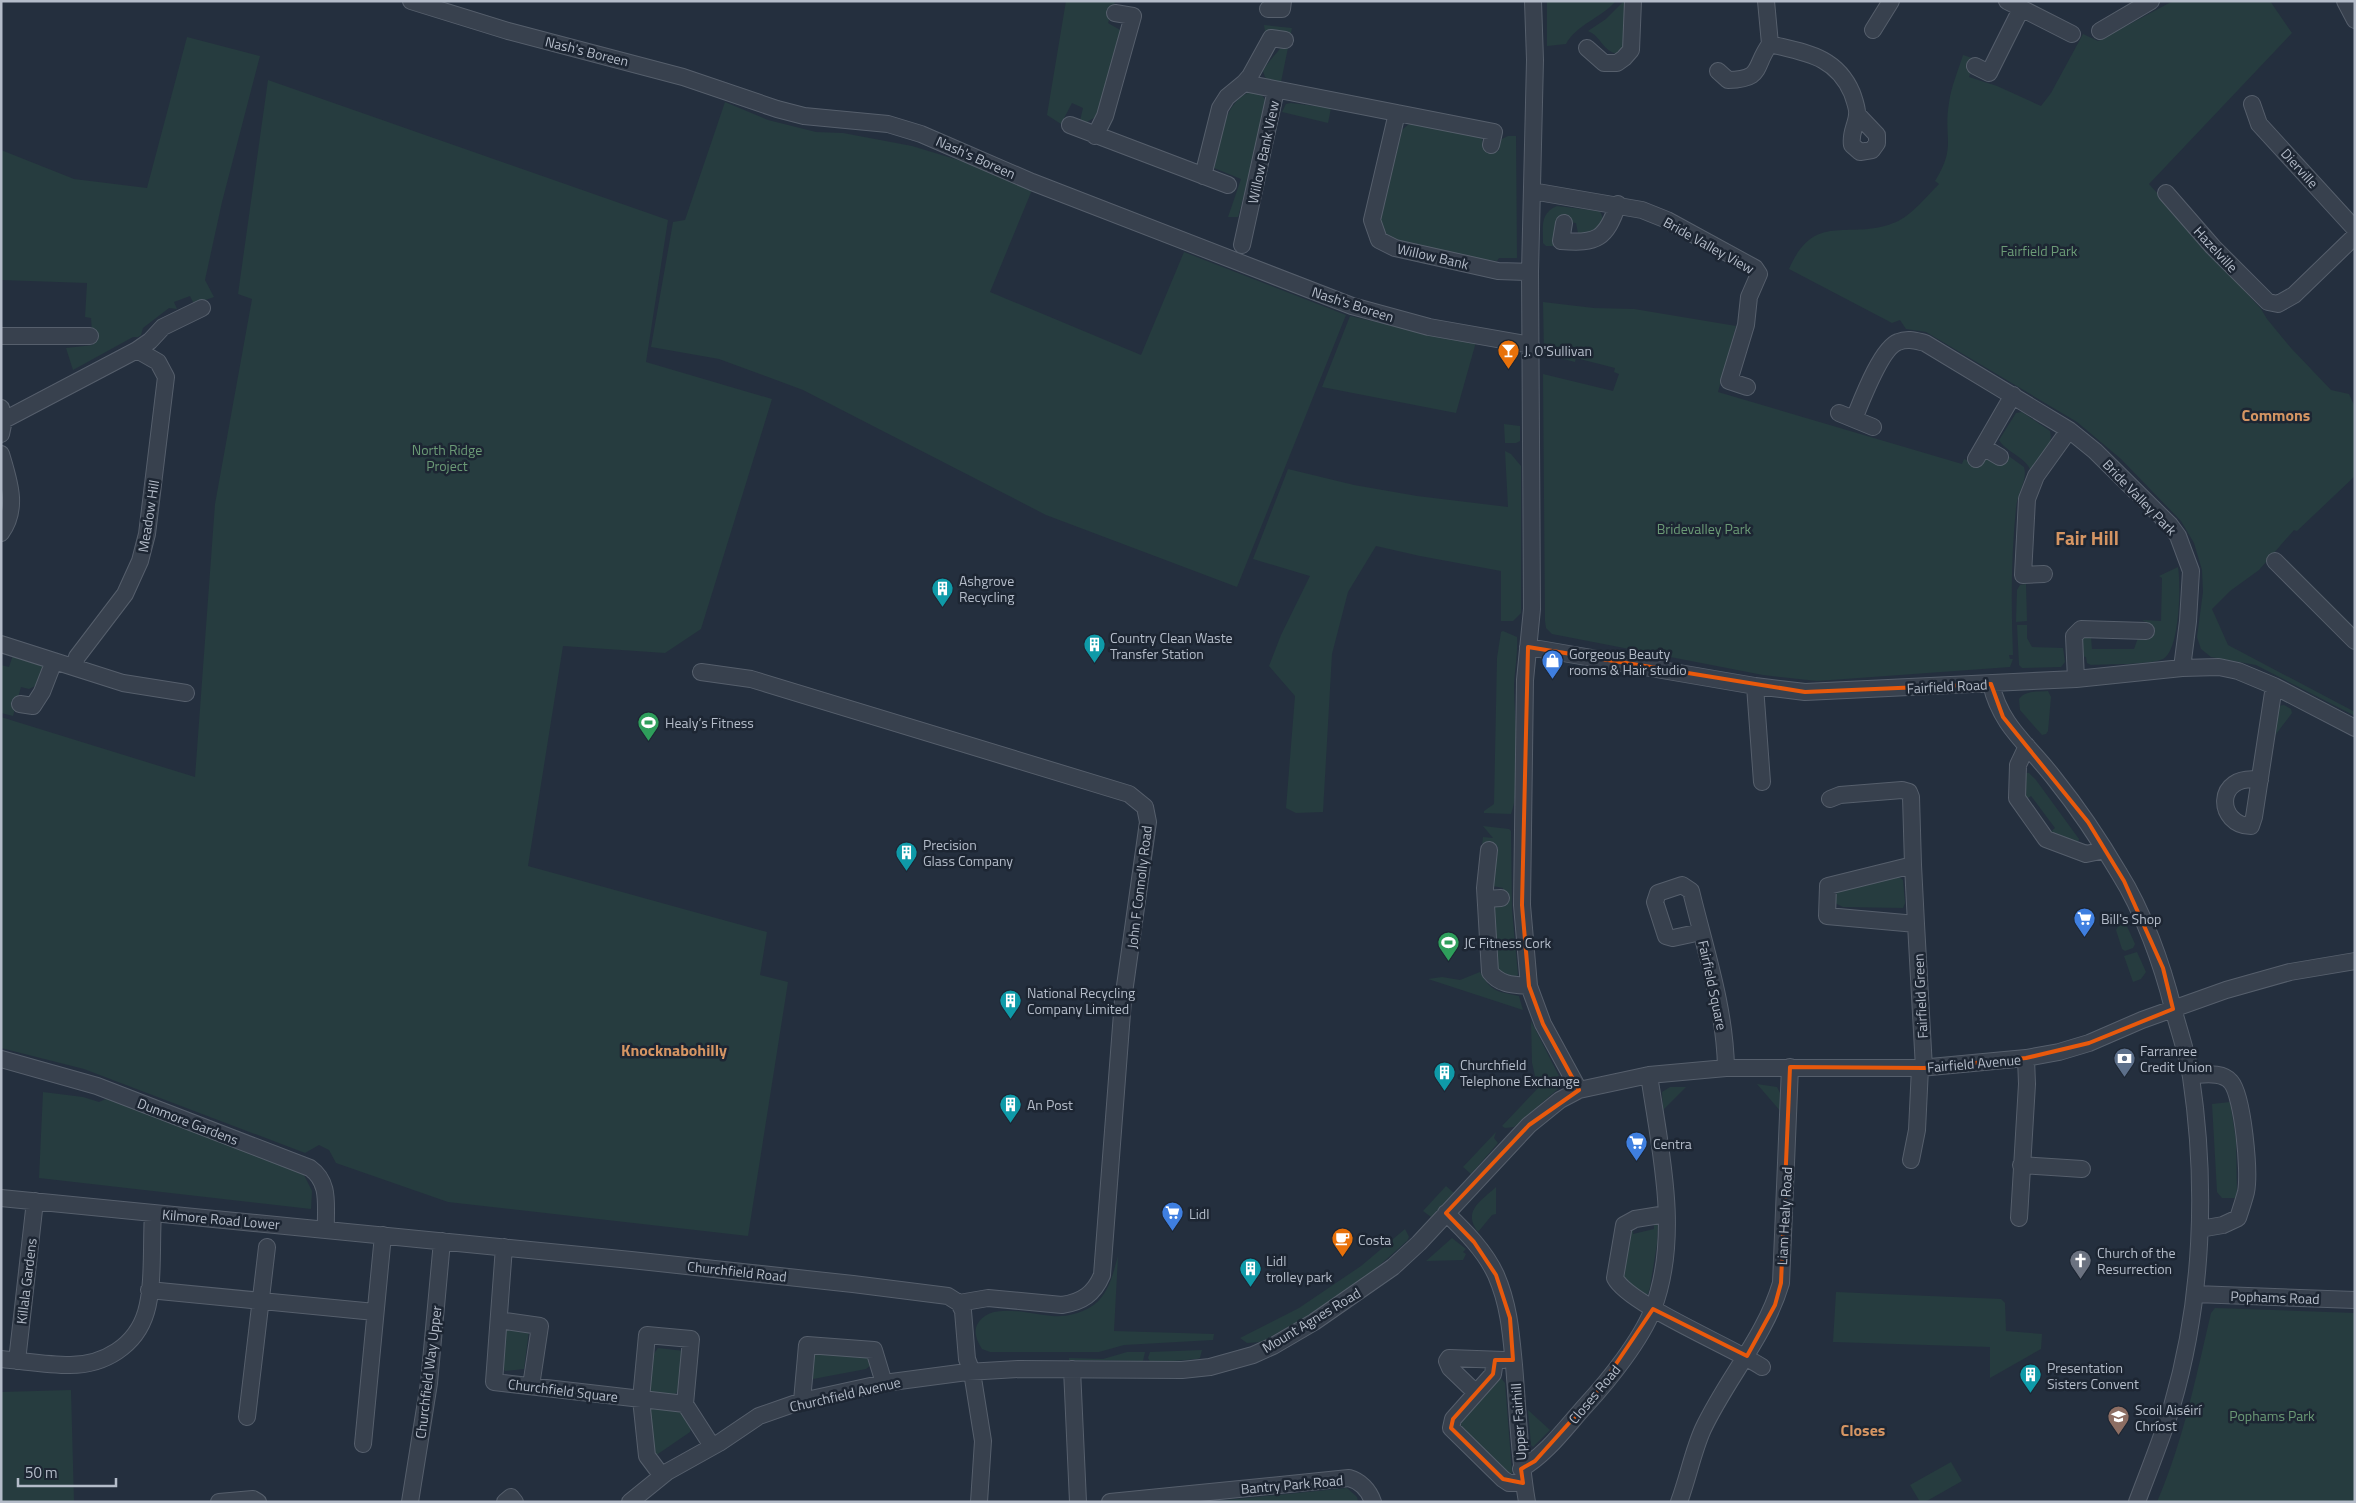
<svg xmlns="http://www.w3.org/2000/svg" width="2356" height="1503" font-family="'Titillium Web',sans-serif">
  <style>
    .green { fill: #263c3f }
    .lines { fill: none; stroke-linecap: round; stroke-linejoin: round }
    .minor-casing { stroke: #565f6c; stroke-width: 18 }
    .minor { stroke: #38414e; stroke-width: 16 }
    .marked { fill: none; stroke: #e8590c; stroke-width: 4; stroke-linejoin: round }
    .labels { text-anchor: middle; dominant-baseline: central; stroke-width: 5; stroke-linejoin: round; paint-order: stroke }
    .street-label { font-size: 14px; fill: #b4bcc9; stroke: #1d2633 }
    .park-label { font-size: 14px; fill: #6b9a76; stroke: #1d2633 }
    .poi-label { font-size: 14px; fill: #b4bcc9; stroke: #1d2633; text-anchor: start }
    .quarter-label { font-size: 16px; font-weight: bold; fill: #d59563; stroke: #1d2633 }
    .district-label { font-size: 19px; font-weight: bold; fill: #d59563; stroke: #1d2633 }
  </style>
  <rect width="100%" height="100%" fill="#242f3e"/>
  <path class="green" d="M1066 1 1115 2 1108 23 1122 31 1099 115 1087 122 1080 121 1083 108 1072 103 1061 124 1047 115Z
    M1547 1H1616C1601 18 1576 25 1566 44L1547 46Z
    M1624 1H1628L1625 47 1618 54C1602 51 1602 37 1588 31L1606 19Z
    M2173 1H2270L2292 33 2149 184 2261 309 2267 319 2291 348 2331 390 2349 394 2355 407V476L2297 531 2294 530 2259 570 2230 591 2212 609 2228 645 2355 712V716L2256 665 2211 657 2201 649 2197 637 2203 592 2202 570 2194 543 2181 521 2121 459 2077 422 1926 332 1906 329 1900 320 1892 323 1789 269C1815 209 1850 242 1896 222 1911 216 1928 195 1939 184L1935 181C1957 146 1943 138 1949 103 1951 87 1958 71 1963 55L1975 59 1969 77 1997 86 2041 106 2051 93 2083 34 2098 41Z
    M1264 25 1292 28 1281 82 1272 83 1265 77 1263 71C1270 58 1281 51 1286 38L1265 31Z
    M187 37 260 56 222 202 205 280 214 297 194 304 190 296 174 302 177 309 169 308 143 328 141 335 138 337H133L73 370 66 348 93 345 91 318 85 317 87 283 1 280V150L74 179 147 188Z
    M268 80 668 220 646 362 772 399 701 629 665 653 563 646 528 866 767 932 760 975 788 982 748 1236 448 1202 336 1163 329 1150 319 1145 305 1153 84 1069 1 1048V717L195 777 215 504 252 299 238 294Z
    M1253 91C1263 93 1267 100 1267 109L1238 217H1228L1241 179 1214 168C1221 142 1222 100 1253 91Z
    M725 102 768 120 816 132 843 133 912 146 978 166 1032 190 990 292 1141 355 1184 252 1346 315 1237 587 1046 515 803 390 719 359 651 347 673 222 685 220Z
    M1291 103 1331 108 1328 123 1282 112 1286 104Z
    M1410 123 1482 136 1483 148 1499 151 1500 140 1508 136H1516L1517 258H1499L1497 261 1464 257 1386 237 1380 228 1381 218 1402 130Z
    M1557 206 1599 211 1601 213 1603 219 1595 233 1582 236 1578 233 1576 223 1556 221 1553 246H1546L1543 243C1543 226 1540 213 1557 206Z
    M1543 302 1594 308 1634 309 1736 326 1718 392 1962 464 1964 459 1979 465 1985 459H1989L2003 452 2024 467C2028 480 2017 494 2016 508 2011 557 2011 606 2013 655H2009L2010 659H2013L2010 667 1817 681 1763 675 1552 634 1546 628 1545 621 1543 374 1613 391 1619 374 1614 372 1615 368 1576 358 1575 362 1544 354Z
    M1350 316 1416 331 1476 342 1456 413 1322 387Z
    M2022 412 2050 431C2054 448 2040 461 2031 474 2030 458 2006 453 1999 440L2016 413Z
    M1504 424 1520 426V441L1516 443H1505Z
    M1505 451 1511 454 1521 466V613L1513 621H1501V571L1420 556 1376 546 1348 592 1332 654 1323 812 1296 813 1286 808 1295 696 1269 666 1281 635 1310 576 1253 559 1288 469 1354 485 1417 496 1508 507Z
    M2178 567C2181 584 2180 650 2163 659 2151 665 2106 664 2091 665L2087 663 2086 657 2081 656 2080 642 2083 636 2091 637 2092 649H2134L2138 638H2147L2148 623 2142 620 2161 621 2162 578 2159 576Z
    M2026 584 2027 621 2016 622 2017 590 2020 585Z
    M2017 625H2027V638L2032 647 2063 648 2065 662 2061 667 2022 668 2019 665Z
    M1503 631 1517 637C1518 653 1515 668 1514 684 1514 721 1523 780 1511 814L1484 813V811L1494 804 1497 658 1501 632Z
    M13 655 46 666 41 683 29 689 21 687 13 716 1 713V665L9 667Z
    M2048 691 2051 697 2048 731 2046 734 2042 735 2020 710 2019 699C2026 690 2037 692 2048 691Z
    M2284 705 2291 709 2292 713 2273 738 2278 706Z
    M2023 773H2029L2036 780 2079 839 2078 843 2048 834 2055 828 2031 796 2025 800Z
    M1483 826 1509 829 1511 831 1512 910 1518 975 1510 979 1497 971 1491 911 1494 906H1503V888L1493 886 1498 846 1482 845 1483 837 1493 838Z
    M1898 876 1903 880 1905 903 1903 908 1843 907 1835 903 1837 892Z
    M2126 924 2135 944 2133 948 2125 951 2122 949 2116 930 2119 925Z
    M2137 952 2146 972 2141 979 2133 982 2124 956Z
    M1480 972C1492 993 1497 991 1519 996L1523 1010 1428 979 1442 977 1460 980Z
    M1531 1021 1559 1076 1540 1081 1536 1080 1532 1063Z
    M1558 1083 1559 1088 1514 1127 1505 1128 1502 1126 1538 1088Z
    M1757 1084 1777 1087 1782 1097 1781 1112Z
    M1670 1087H1686L1663 1110 1662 1092Z
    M43 1092 83 1097 99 1102 108 1098 179 1124 304 1175 312 1191 311 1209 39 1178Z
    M2230 1102 2236 1140 2237 1198H2222L2217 1192 2212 1104Z
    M1496 1132 1494 1138 1498 1143 1471 1174 1463 1167Z
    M1446 1186 1454 1193 1431 1217 1423 1211Z
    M1496 1187V1214L1492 1215 1478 1232C1462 1211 1481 1201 1496 1187Z
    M1654 1220 1658 1223 1657 1244 1650 1287 1648 1294H1644L1623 1282 1630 1229 1634 1225 1633 1234 1654 1229Z
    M1405 1229 1409 1237 1407 1241 1346 1295 1261 1342 1247 1343 1240 1338 1299 1308 1361 1266Z
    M1452 1238 1466 1249 1463 1252 1466 1254 1463 1260 1426 1261Z
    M1118 1256 1114 1331 1214 1334 1213 1340 1124 1345 1099 1352H990L982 1349C978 1342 973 1334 977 1325 989 1300 1031 1315 1052 1316 1065 1317 1078 1314 1089 1308 1108 1298 1113 1274 1118 1256Z
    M1836 1292 2001 1299 2005 1303 2006 1331 2042 1334 2041 1349 1990 1378V1347L1833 1342Z
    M2215 1308 2355 1313V1502H2157C2183 1442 2196 1377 2211 1313Z
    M505 1328 529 1331 524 1369 505 1371 502 1367Z
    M658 1348 684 1351 679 1390 674 1395 652 1392 650 1389 653 1355Z
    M1202 1350 1200 1358 1197 1359 1151 1363 1148 1358 1150 1352Z
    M817 1351 870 1355 873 1363 866 1369 813 1379 810 1378V1358Z
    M1127 1352H1145L1143 1361 1069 1360V1358L1103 1359Z
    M1501 1378 1505 1383 1512 1473 1509 1474 1459 1427 1460 1420Z
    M71 1390 74 1502H1V1392Z
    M656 1404 684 1413 692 1424 690 1432 655 1456 649 1443 651 1413 647 1411Z
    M1528 1410 1550 1430 1533 1447 1531 1445Z
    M1951 1462 1962 1481 1925 1502H1920L1910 1485Z
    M1347 1488 1357 1497 1358 1502H1207Z"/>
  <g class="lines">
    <defs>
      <path id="minor" d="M411 1 508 31 683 77 777 109 804 116 888 124 921 134 1032 182 1352 306 1429 327 1531 345
        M1533 1 1535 60 1530 272 1532 609 1525 680 1522 905 1529 986 1543 1024 1579 1090
        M1766 1 1770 44C1806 53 1836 56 1852 93 1854 99 1858 109 1857 115 1856 126 1850 133 1852 145L1860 152 1872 150 1877 143V135L1857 114
        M2007 1 2072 34
        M2345 1 2355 20
        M1268 9H1282L1283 1
        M1873 30 1891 1
        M2100 31 2151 1
        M1587 48 1604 63H1617L1624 58 1631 50 1633 1
        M1975 66 1989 73 2021 9
        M1718 71 1728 80C1764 79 1753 67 1770 44
        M1244 83 1250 76 1271 38 1285 40
        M2252 104 2259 124 2355 229
        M1070 125 1228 185
        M1095 136 1105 116 1133 16 1115 13
        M1491 145 1494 132 1397 113 1372 220 1379 240 1395 248 1498 271 1530 272
        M1203 176 1220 108 1227 97 1244 83 1397 113
        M1532 191 1642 210 1667 220 1755 268 1759 274 1749 297 1746 325 1729 381 1747 387
        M2166 193 2213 247 2268 302 2278 304 2294 295 2355 236
        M1564 223 1561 241C1597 244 1606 239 1618 204
        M1242 245 1276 90
        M1 336H90
        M137 350 150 341 163 327 202 308
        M1 408 4 420 1 434
        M1839 413 1873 427
        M1854 419C1861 402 1881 348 1898 342 1908 338 1916 341 1925 343L2069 430 2095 451 2170 525 2178 536 2191 571 2188 621 2182 668
        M4 420 137 350 158 362 166 377 147 534 140 561 125 594 77 657 74 666
        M1983 447 2000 457
        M1 454C9 481 19 508 1 533
        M1976 459 2013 395
        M2275 561 2355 641
        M2044 574 2023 575 2027 499 2036 476 2069 430
        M1 644 123 683 186 693
        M1528 647 1755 686 1805 692 2076 679 2182 668 2219 667 2238 671 2274 686 2355 728
        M701 672 751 679 1129 794 1145 807 1148 822 1123 1000 1102 1275C1094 1294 1082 1302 1062 1305L988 1298 959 1303
        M2076 679 2074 636 2081 629 2146 631
        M1991 684C2001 727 2028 744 2054 778 2078 808 2099 839 2119 873 2143 911 2162 964 2173 1008 2179 1031 2187 1053 2191 1077 2207 1185 2203 1300 2172 1406 2162 1438 2149 1470 2137 1502
        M1755 686 1762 782
        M20 704 33 706 42 692 54 661
        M2027 746 2018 765 2017 798 2046 839 2086 854 2105 850
        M2260 780C2213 773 2217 826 2251 826L2254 817 2274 686
        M1830 799 1840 795 1902 790 1909 792 1911 797 1913 865 1828 886 1827 916 1916 924 1924 1068
        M1489 850 1485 888 1490 972C1500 985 1513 985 1529 986
        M1913 865 1916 924
        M1486 899 1501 898
        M1701 932 1673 938 1666 936 1655 902 1658 893 1682 885 1691 891C1705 949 1725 1008 1726 1068
        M1 1059 97 1086 310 1168C331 1183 325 1206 326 1229
        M2191 1075C2203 1075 2222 1071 2231 1082 2243 1096 2250 1173 2246 1192 2244 1200 2241 1209 2238 1218L2223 1225 2200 1229
        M1911 1160 1917 1130 1920 1068
        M2021 1165 2082 1169
        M1 1198 631 1260 853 1284 948 1296 959 1303 963 1311 967 1359 972 1372 983 1441 979 1502
        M1446 1213C1465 1231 1485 1251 1496 1275 1509 1305 1511 1333 1514 1365 1518 1410 1519 1457 1527 1502
        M1666 1214 1635 1219 1624 1225 1615 1278C1628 1304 1732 1347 1762 1367
        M2019 1218 2027 1084 2026 1058
        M504 1247 494 1382 685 1404 712 1446
        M149 1290 375 1312
        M2195 1294 2355 1300
        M499 1320 540 1326 531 1386
        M1 1359C24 1361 47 1365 70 1365 104 1365 136 1346 146 1312 154 1286 151 1241 153 1213
        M1495 1360 1493 1374 1453 1419 1451 1428 1503 1479 1509 1483H1523
        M17 1361 35 1201
        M1072 1369 1078 1502
        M1476 1393 1450 1368 1447 1361 1449 1358 1504 1360
        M802 1401 807 1345 874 1350 884 1383
        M247 1417 267 1247
        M363 1444 383 1235
        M1521 1469C1547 1454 1566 1427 1586 1405 1609 1380 1641 1340 1653 1309 1681 1235 1660 1150 1649 1075
        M662 1476 647 1456 641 1399 647 1335 691 1339 685 1404
        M219 1502 253 1499 258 1502
        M410 1502 429 1383 442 1241
        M505 1502 511 1497 515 1502
        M630 1502 667 1472 719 1443 759 1416 802 1401 884 1383 967 1372 1018 1369 1182 1370 1210 1367 1253 1355 1273 1346 1314 1322 1393 1267 1419 1243 1529 1125 1560 1100 1579 1090 1649 1075 1726 1068H1920L2026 1058 2059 1052 2089 1043 2142 1020 2226 990 2290 972 2355 961
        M1110 1502 1349 1478C1360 1481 1369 1490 1373 1502
        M1679 1502C1688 1478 1693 1451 1703 1429 1727 1378 1765 1337 1781 1283L1790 1067"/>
    </defs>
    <use href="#minor" class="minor-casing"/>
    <use href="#minor" class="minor"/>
  </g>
  <path class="marked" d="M1528 647 1805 692 1991 684 2003 717 2088 822 2124 881 2163 968 2173 1009 2089 1043 2026 1058 1924 1068 1790 1067 1781 1283 1775 1305 1747 1356 1653 1309 1597 1392 1535 1461 1521 1469 1523 1483 1503 1479 1451 1428 1453 1419 1493 1374 1495 1360H1513L1510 1318 1496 1275 1474 1242 1446 1213 1529 1125 1579 1090 1543 1024 1529 986 1522 905Z"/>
  <defs>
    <symbol id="bar-pin" viewBox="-11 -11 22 30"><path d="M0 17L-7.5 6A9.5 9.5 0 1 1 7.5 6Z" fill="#e8710a" stroke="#1d2633"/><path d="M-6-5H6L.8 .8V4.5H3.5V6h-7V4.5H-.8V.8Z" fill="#fff"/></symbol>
    <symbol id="building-pin" viewBox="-11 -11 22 30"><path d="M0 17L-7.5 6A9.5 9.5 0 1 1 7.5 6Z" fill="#0f9aa8" stroke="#1d2633"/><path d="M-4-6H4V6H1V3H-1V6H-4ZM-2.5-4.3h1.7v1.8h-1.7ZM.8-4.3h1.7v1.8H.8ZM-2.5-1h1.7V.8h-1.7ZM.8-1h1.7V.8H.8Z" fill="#fff"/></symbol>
    <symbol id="shop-pin" viewBox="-11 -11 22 30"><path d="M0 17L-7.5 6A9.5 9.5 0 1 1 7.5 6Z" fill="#3f7fe0" stroke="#1d2633"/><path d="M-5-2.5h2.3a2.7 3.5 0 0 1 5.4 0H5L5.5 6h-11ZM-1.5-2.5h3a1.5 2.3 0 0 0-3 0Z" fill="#fff"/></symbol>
    <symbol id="stadium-pin" viewBox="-11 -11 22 30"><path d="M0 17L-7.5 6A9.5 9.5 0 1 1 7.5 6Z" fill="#2e9e5b" stroke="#1d2633"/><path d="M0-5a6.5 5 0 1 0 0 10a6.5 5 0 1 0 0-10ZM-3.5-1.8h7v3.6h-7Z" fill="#fff"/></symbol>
    <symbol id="supermarket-pin" viewBox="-11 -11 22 30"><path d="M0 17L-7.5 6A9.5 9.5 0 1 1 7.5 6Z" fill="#3f7fe0" stroke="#1d2633"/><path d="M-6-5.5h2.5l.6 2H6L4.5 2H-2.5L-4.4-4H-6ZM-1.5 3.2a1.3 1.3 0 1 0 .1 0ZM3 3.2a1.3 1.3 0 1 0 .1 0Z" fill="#fff"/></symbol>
    <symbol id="bank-pin" viewBox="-11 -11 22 30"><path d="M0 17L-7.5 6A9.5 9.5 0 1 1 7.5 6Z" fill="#5c6f8a" stroke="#1d2633"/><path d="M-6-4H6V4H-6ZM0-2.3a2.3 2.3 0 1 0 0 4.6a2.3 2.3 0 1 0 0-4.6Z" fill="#fff"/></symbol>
    <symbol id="cafe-pin" viewBox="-11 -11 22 30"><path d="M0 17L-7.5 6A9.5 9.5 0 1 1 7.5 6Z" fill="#e8710a" stroke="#1d2633"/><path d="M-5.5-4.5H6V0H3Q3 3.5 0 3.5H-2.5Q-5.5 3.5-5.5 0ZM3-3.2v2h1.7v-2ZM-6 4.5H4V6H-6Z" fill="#fff"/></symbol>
    <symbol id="church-pin" viewBox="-11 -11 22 30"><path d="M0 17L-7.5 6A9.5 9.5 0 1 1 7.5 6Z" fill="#6b7280" stroke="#1d2633"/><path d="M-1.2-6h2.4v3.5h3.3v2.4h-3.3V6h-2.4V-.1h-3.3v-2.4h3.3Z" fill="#fff"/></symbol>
    <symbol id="school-pin" viewBox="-11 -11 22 30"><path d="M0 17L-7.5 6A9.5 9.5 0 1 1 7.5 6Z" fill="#8d6e63" stroke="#1d2633"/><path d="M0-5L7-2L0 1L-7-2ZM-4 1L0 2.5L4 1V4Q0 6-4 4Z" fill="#fff"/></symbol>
  </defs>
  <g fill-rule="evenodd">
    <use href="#bar-pin" x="1496" y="338" width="25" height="34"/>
    <use href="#building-pin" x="930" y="576" width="25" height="34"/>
    <use href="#building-pin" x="1082" y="632" width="25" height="34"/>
    <use href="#shop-pin" x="1540" y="648" width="25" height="34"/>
    <use href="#stadium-pin" x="636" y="710" width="25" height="34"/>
    <use href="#building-pin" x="894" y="840" width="25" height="34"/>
    <use href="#supermarket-pin" x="2072" y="906" width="25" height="34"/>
    <use href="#stadium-pin" x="1436" y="930" width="25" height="34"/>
    <use href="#building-pin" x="998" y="988" width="25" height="34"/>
    <use href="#bank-pin" x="2112" y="1046" width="25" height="34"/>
    <use href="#building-pin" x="1432" y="1060" width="25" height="34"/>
    <use href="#building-pin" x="998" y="1092" width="25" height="34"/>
    <use href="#supermarket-pin" x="1624" y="1130" width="25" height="34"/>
    <use href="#supermarket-pin" x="1160" y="1200" width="25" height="34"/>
    <use href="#cafe-pin" x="1330" y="1226" width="25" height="34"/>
    <use href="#church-pin" x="2068" y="1248" width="25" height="34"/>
    <use href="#building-pin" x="1238" y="1256" width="25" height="34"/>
    <use href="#building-pin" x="2018" y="1362" width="25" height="34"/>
    <use href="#school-pin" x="2106" y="1404" width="25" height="34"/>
  </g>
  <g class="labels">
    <g class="street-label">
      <text transform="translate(587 51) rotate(14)">Nash's Boreen</text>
      <text transform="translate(1263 152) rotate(-78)">Willow Bank View</text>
      <text transform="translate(976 157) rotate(24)">Nash's Boreen</text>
      <text transform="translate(2300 168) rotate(48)">Dierville</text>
      <text transform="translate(1709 245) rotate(29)">Bride Valley View</text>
      <text transform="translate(2216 249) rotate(47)">Hazelville</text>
      <text transform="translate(1433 256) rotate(13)">Willow Bank</text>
      <text transform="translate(1353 304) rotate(18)">Nash's Boreen</text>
      <text transform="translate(2140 497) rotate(46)">Bride Valley Park</text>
      <text transform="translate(148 516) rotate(-81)">Meadow Hill</text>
      <text transform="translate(1947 686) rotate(-3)">Fairfield Road</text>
      <text transform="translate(1139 887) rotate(-83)">John F Connolly Road</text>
      <text transform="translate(1713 985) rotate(78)">Fairfield Square</text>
      <text transform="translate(1920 996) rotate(-93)">Fairfield Green</text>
      <text transform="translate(1974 1063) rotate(-5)">Fairfield Avenue</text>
      <text transform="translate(188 1121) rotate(21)">Dunmore Gardens</text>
      <text transform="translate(1784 1216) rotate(-87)">Liam Healy Road</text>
      <text transform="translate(221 1219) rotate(5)">Kilmore Road Lower</text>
      <text transform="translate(737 1271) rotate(6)">Churchfield Road</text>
      <text transform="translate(26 1281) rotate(-83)">Killala Gardens</text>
      <text transform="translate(2275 1297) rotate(2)">Pophams Road</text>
      <text transform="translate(1311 1320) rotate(-31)">Mount Agnes Road</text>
      <text transform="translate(428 1372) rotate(-83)">Churchfield Way Upper</text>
      <text transform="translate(563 1390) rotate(7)">Churchfield Square</text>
      <text transform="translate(845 1394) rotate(-13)">Churchfield Avenue</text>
      <text transform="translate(1594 1394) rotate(-50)">Closes Road</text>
      <text transform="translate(1518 1422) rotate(-94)">Upper Fairhill</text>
      <text transform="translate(1292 1484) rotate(-5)">Bantry Park Road</text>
    </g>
    <g class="park-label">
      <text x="2039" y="250">Fairfield Park</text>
      <text x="447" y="449">North Ridge<tspan x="447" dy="16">Project</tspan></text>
      <text x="1704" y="528">Bridevalley Park</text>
      <text x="2272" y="1415">Pophams Park</text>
    </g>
    <g class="poi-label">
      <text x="1524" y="350">J. O'Sullivan</text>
      <text x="959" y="580">Ashgrove<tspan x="959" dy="16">Recycling</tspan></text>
      <text x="1110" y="637">Country Clean Waste<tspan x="1110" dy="16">Transfer Station</tspan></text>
      <text x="1569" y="653">Gorgeous Beauty<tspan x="1569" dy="16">rooms &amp; Hair studio</tspan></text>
      <text x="665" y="722">Healy’s Fitness</text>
      <text x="923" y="844">Precision<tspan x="923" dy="16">Glass Company</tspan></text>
      <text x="2101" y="918">Bill's Shop</text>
      <text x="1464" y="942">JC Fitness Cork</text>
      <text x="1027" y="992">National Recycling<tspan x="1027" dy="16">Company Limited</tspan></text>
      <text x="2140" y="1050">Farranree<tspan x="2140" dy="16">Credit Union</tspan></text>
      <text x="1460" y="1064">Churchfield<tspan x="1460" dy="16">Telephone Exchange</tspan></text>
      <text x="1027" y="1104">An Post</text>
      <text x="1653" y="1143">Centra</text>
      <text x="1189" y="1213">Lidl</text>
      <text x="1358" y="1239">Costa</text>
      <text x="2097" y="1252">Church of the<tspan x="2097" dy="16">Resurrection</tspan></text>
      <text x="1266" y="1260">Lidl<tspan x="1266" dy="16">trolley park</tspan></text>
      <text x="2047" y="1367">Presentation<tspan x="2047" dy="16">Sisters Convent</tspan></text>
      <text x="2135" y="1409">Scoil Aiséirí<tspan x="2135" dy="16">Chríost</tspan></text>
    </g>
    <g class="quarter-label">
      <text x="2276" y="415">Commons</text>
      <text x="674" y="1050">Knocknabohilly</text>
      <text x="1863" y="1430">Closes</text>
    </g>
    <g class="district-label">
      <text x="2087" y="537">Fair Hill</text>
    </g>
  </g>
  <rect width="2356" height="1503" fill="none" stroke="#b4bcc9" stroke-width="5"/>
  <path d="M18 1478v8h98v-8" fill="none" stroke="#b4bcc9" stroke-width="2.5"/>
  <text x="25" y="1478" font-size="15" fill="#b4bcc9" stroke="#1d2633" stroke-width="4" paint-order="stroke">50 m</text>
</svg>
